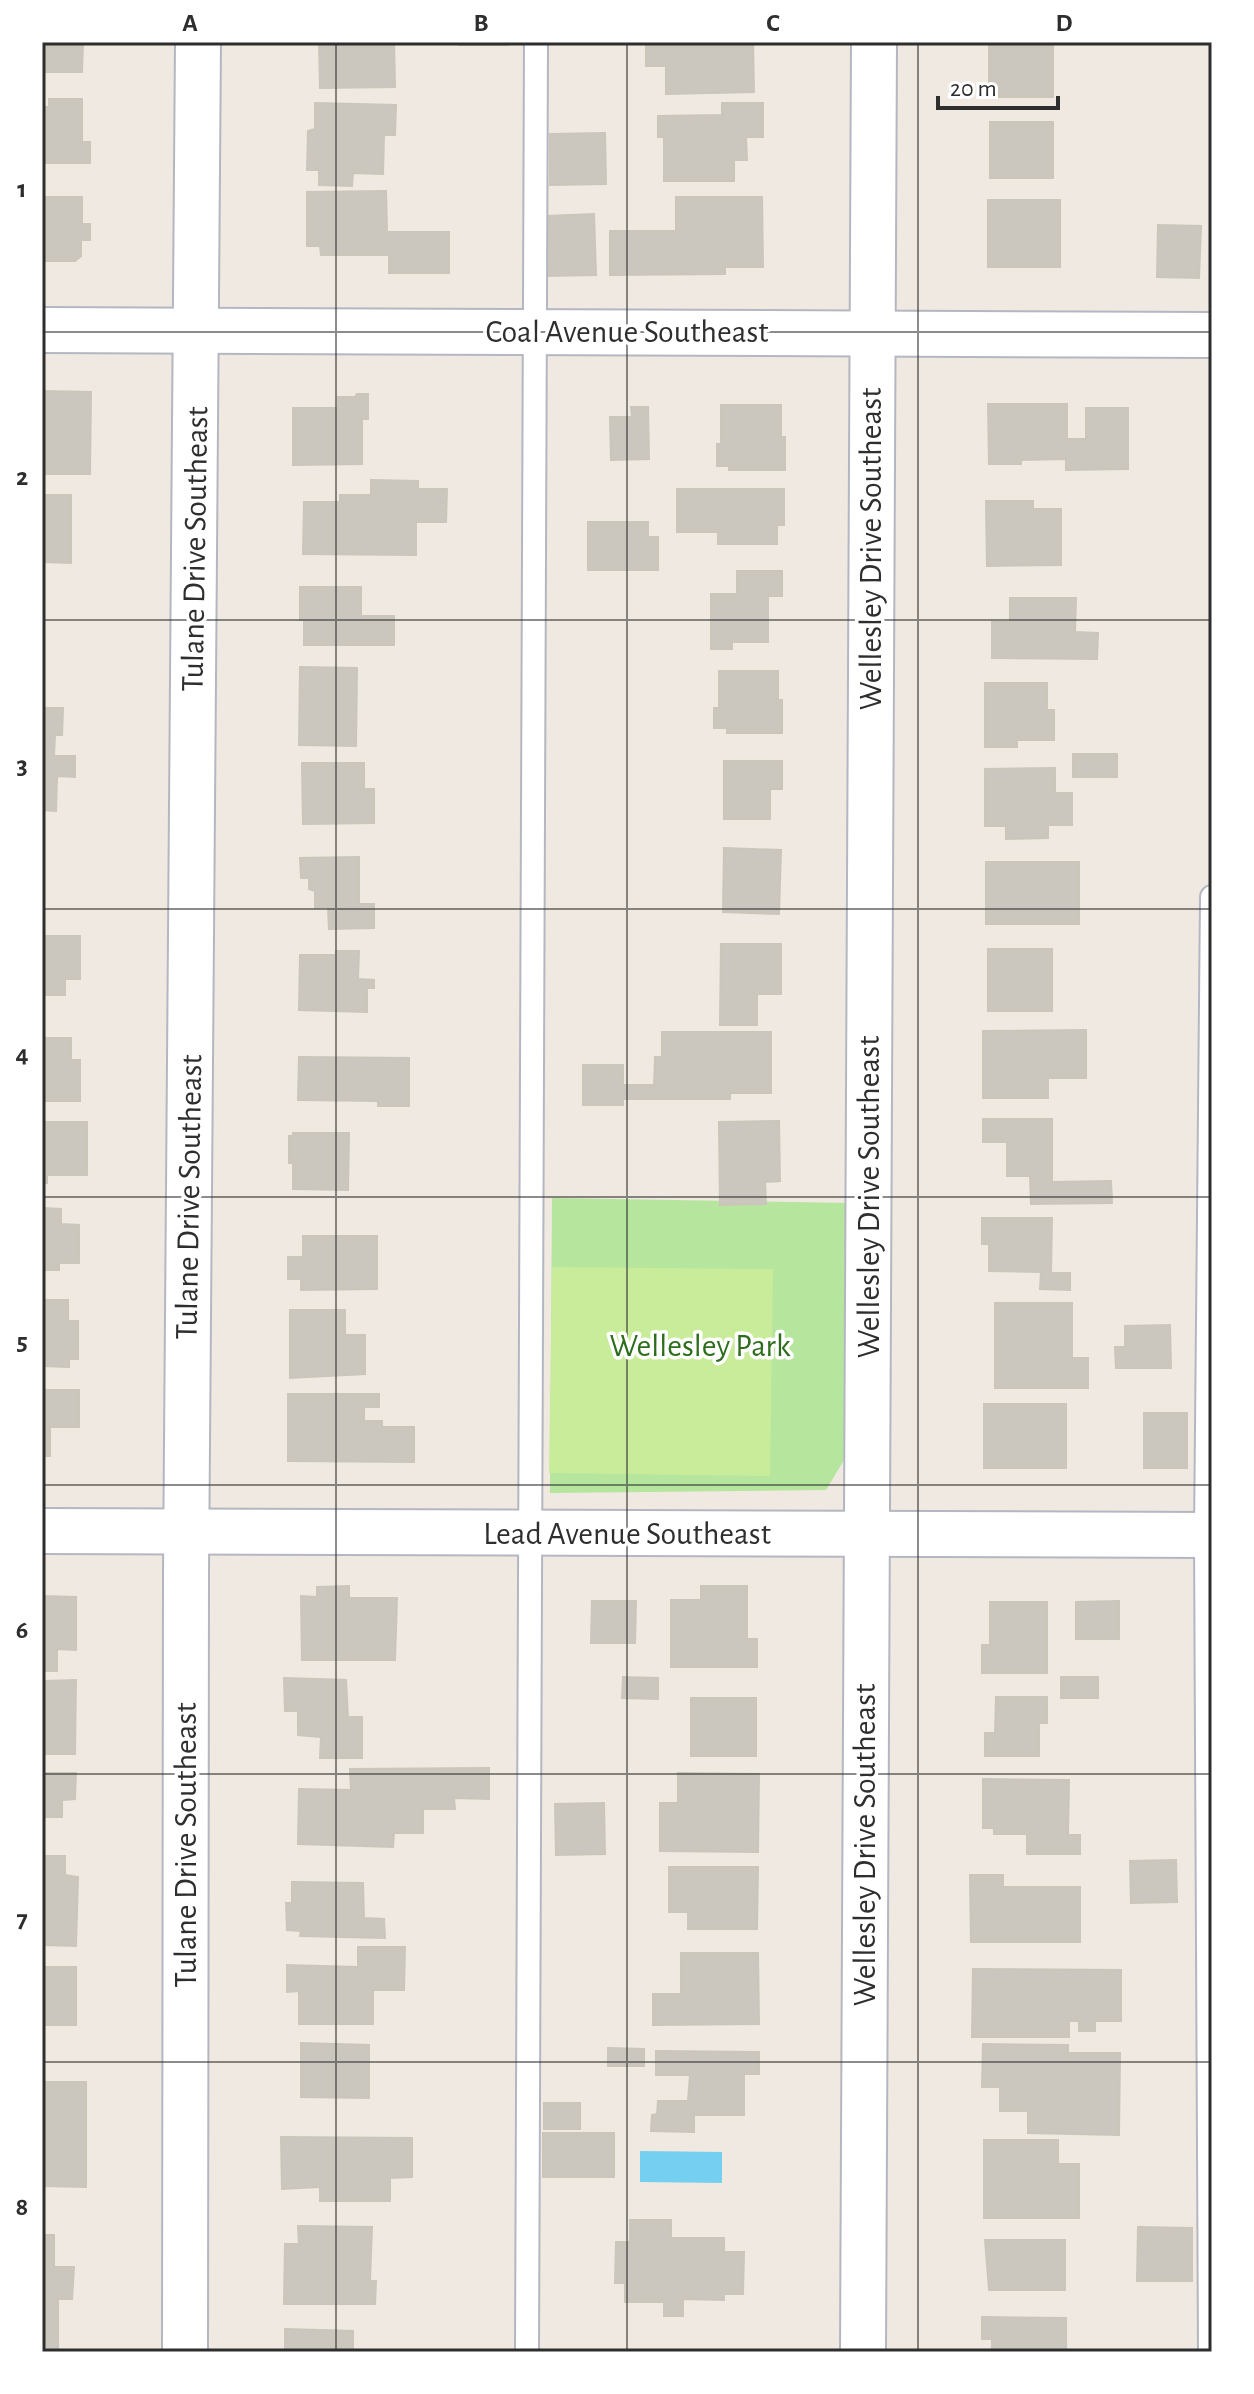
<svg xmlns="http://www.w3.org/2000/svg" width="1254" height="2394" font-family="'Alegreya Sans',sans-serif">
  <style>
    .green { fill: #b6e59e }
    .pitch { fill: #c9ec9a }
    .water { fill: #75cff0 }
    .building { fill: #cbc7bf; stroke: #cbc5ba; stroke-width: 2 }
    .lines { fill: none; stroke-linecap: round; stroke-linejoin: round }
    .lane-casing { stroke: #b4b7c1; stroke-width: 26 }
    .street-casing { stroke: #b4b7c1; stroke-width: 48 }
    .secondary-casing { stroke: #b4b7c1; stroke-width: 48 }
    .lane { stroke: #fff; stroke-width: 22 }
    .street { stroke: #fff; stroke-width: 44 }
    .secondary { stroke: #fff; stroke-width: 44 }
    .grid { fill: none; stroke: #2e2e2e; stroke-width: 2; stroke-opacity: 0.55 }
    .labels { text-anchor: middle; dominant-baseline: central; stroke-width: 7; stroke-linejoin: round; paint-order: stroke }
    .street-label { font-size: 32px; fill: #2e2e2e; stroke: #fff }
    .park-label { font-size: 32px; fill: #2c6e1b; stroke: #fff }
    .neatline { fill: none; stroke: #2e2e2e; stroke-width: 3 }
    .grid-label { font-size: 26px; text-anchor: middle; font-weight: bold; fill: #2e2e2e }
  </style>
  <rect width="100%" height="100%" fill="#efe9e1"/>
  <path class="green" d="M552 1198 851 1203 847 1455 826 1490 550 1493Z"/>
  <path class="pitch" d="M552 1267 773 1269 770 1476 549 1473Z"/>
  <path class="water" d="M640 2151 722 2152V2183L640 2182Z"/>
  <path class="building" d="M42 42H83L82 72H42Z
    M319 42H394L395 87 320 88Z
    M459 42H508V45H459Z
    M646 42H753L754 92 666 94V66H646Z
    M989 42H1053V97H989Z
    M49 99H82V142H90V163H42V107H49Z
    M315 103 396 105 395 135H384L383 174 353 173 352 186 319 185V170H307L308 131 315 129Z
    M722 103H763V137H746L747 160H734V181H664V137H658V116L722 115Z
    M990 122H1053V178H990Z
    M605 133 606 184 550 185V134Z
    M386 191 387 232H449V273H389V255H321L320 246H307V192Z
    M42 197H82V224H90V240H81V256L75 261H42Z
    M676 197H762L763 267H725V274L610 275V231H676Z
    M988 200H1060V267H988Z
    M594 214 596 275 547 276 546 216Z
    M1158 225 1201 226 1199 278 1157 277Z
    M42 391 91 392 90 474H42Z
    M357 394H368V419H362V464L293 465V408H338V397H355Z
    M988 404H1067V439H1086V408H1128V469L1066 470V459L1021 460V464H989Z
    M721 405H781V437H785V470H729V466H717V444H721Z
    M631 407H648L649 459 611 460 610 417H632Z
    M371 480 418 481V489H447L446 522H416V555L303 554 304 502H340V495H371Z
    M677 489H784V525H777V544H718V532H677Z
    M42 495H71V563L42 562Z
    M986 501H1033V509H1061V565L987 566Z
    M588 522H648V537H658V570H588Z
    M737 571H782V596H768V642H732V649H711V594H737Z
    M300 587H361V616H394V645H304V620H300Z
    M1010 598H1076L1075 632 1098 633 1097 659 992 658V622H1010Z
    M300 667 357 668 356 746 299 745Z
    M719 671H778V700H782V733H727V728H714V708H719Z
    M985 683H1047V710H1054V740H1017V747H985Z
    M42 708H63L62 735H55L54 756H75V777L57 776 56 811 42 810Z
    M1073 754H1117V777H1073Z
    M724 761H782V789H770V819H724Z
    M302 763H364V789H374V823L303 824Z
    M1055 768V793H1072V825H1048V838L1006 839V826H985V769Z
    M724 848 781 850 779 914 723 912Z
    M359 857V904H374V928L329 929 328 907 315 908V891L309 889V878H301L300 858Z
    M986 862H1079V924H986Z
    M42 936H80V979H65V995H42Z
    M721 944H781V994H757V1025H720Z
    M988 949H1052V1011H988Z
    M336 951H359L358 979 374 980V988H367V1012L299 1010 300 955H336Z
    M1086 1030V1078H1048V1098H983V1031Z
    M662 1032H771V1093H730V1099H623V1105H583V1065H623V1085H654L655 1057H662Z
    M42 1038H71V1060H80V1101H42Z
    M299 1057 409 1058V1106H378V1101L298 1100Z
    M983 1119H1052V1182L1111 1181 1112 1203 1031 1204 1030 1176H1007V1142H983Z
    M779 1121 780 1181 765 1182 766 1204 720 1205 719 1122Z
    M42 1122H87V1175H47V1183H42Z
    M293 1133H349L348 1190 293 1189V1163H289V1136H293Z
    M42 1208 61 1209V1224L79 1225V1263H59V1270H42Z
    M982 1218H1052L1051 1273H1070V1290L1040 1289 1041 1272 989 1271V1244H982Z
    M303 1236H377V1289L301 1290V1279H288V1257H303Z
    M42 1300H68V1321H78V1359H69V1367L42 1366Z
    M995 1303H1072V1358H1088V1388H995Z
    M290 1310H345V1335H365V1374L290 1378Z
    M1170 1325 1171 1368H1116L1115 1347H1125V1326Z
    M42 1390H79V1427H50V1456H42Z
    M288 1394H379V1407H364V1421H382V1427H414V1462L288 1461Z
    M984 1404H1066V1468H984Z
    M1144 1413H1187V1468H1144Z
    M349 1586V1598H397L395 1660H302L301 1596 317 1597V1587Z
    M701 1586H747V1639H757V1667H671V1600H701Z
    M42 1596 76 1597V1650L57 1649V1671H42Z
    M592 1601H636L635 1643H591Z
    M1119 1601V1639H1076V1602Z
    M990 1602H1047V1673H982V1645H990Z
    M623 1677 658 1678V1699L622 1698Z
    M1061 1677H1098V1698H1061Z
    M284 1678 346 1680 348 1717H362V1758H320L321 1737 298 1735V1711H285Z
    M76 1680 75 1754H42V1681Z
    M996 1697H1047V1723H1039V1756H985V1733H995Z
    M691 1698H756V1756H691Z
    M489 1768V1799L454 1798 455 1809H423V1833H394L393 1847 298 1844 299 1789 351 1790 350 1769Z
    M42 1773H76L75 1799 62 1800V1817H43L42 1834Z
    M678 1773 759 1774 758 1852 660 1851V1803H678Z
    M983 1779 1069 1780 1068 1835H1080V1854H1027V1834H994V1828H983Z
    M604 1803 605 1854 556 1855 555 1804Z
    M42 1856H65V1875L78 1877 76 1946 42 1945Z
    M1176 1860 1177 1902 1131 1903 1130 1861Z
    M669 1867H758L757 1929H688V1912H669Z
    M970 1875H1003V1887H1080V1942H971Z
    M292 1882 363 1883 364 1918 384 1919 385 1938 300 1936 301 1931 287 1930 286 1903H292Z
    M358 1947H405L404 1990H373V2024H299V1991L287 1992V1965L358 1967Z
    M681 1953H758L759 2024 653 2025V1994H681Z
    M42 1967H76V2025H42Z
    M973 1969 1121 1970V2021H1095V2031H1079V2021H1069V2037H972Z
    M301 2043 369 2045V2098L301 2097Z
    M983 2044 1068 2045V2053H1120L1119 2135 1028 2133V2111H1000V2087H982Z
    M608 2048 644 2049V2066H608Z
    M656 2051 759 2052V2074H744V2115H694V2132L651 2131 652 2115 657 2114 658 2101H688L690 2075H656Z
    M42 2082H86V2187L42 2186Z
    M544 2103H580V2129H544Z
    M543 2133H614V2177H543Z
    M281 2137 412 2138V2177L390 2178V2201H320V2187L282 2189Z
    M984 2140H1058V2164H1079V2218H984Z
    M630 2220H671V2238H724V2252H744L743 2294H724V2300L683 2299V2316H664V2302H625V2283H615L616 2242H630Z
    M298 2226 372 2227 370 2281H376L375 2304H284L285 2244H299Z
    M1138 2227 1192 2228V2281H1137Z
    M42 2235H54V2267H74L72 2299H58V2352H42Z
    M985 2240H1065V2290H989Z
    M982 2317 1066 2318V2352H992V2339H982Z
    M285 2329 353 2331V2352H285Z"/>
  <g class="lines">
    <defs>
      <path id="lane" d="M527 2352 536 42
        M1210 2352 1206 1535 1212 897"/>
      <path id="street" d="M185 2352 186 1572 198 42
        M863 2352 874 42"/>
      <path id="secondary" d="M42 330 1212 335
        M42 1531 1212 1535"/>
    </defs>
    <use href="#lane" class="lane-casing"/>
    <use href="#street" class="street-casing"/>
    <use href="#secondary" class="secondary-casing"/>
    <use href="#lane" class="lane"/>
    <use href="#street" class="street"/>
    <use href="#secondary" class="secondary"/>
  </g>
  <path class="grid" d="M336 42V2352M627 42V2352M918 42V2352M42 332H1212M42 620H1212M42 909H1212M42 1197H1212M42 1485H1212M42 1774H1212M42 2062H1212"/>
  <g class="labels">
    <g class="street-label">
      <text x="627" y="332">Coal Avenue Southeast</text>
      <text transform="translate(195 549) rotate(-89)">Tulane Drive Southeast</text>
      <text transform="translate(871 549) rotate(-90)">Wellesley Drive Southeast</text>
      <text transform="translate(189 1197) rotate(-89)">Tulane Drive Southeast</text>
      <text transform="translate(869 1197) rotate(-90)">Wellesley Drive Southeast</text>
      <text x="627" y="1534">Lead Avenue Southeast</text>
      <text transform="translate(186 1845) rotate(-90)">Tulane Drive Southeast</text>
      <text transform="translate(865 1845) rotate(-90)">Wellesley Drive Southeast</text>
    </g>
    <g class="park-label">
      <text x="700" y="1346">Wellesley Park</text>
    </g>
  </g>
  <rect width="1254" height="2394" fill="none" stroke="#ffffff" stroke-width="88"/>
  <path d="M938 96v12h120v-12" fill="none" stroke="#2e2e2e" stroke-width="4"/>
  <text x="950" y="96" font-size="24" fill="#2e2e2e" stroke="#ffffff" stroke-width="6" paint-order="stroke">20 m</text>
  <rect x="44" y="44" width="1166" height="2306" class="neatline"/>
  <g class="grid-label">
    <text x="190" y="31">A</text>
    <text x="481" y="31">B</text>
    <text x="773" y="31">C</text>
    <text x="1064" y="31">D</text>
    <text x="22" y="197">1</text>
    <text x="22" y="485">2</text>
    <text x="22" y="774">3</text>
    <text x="22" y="1062">4</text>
    <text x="22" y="1350">5</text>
    <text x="22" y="1638">6</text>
    <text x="22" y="1927">7</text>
    <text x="22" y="2215">8</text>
  </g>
</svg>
